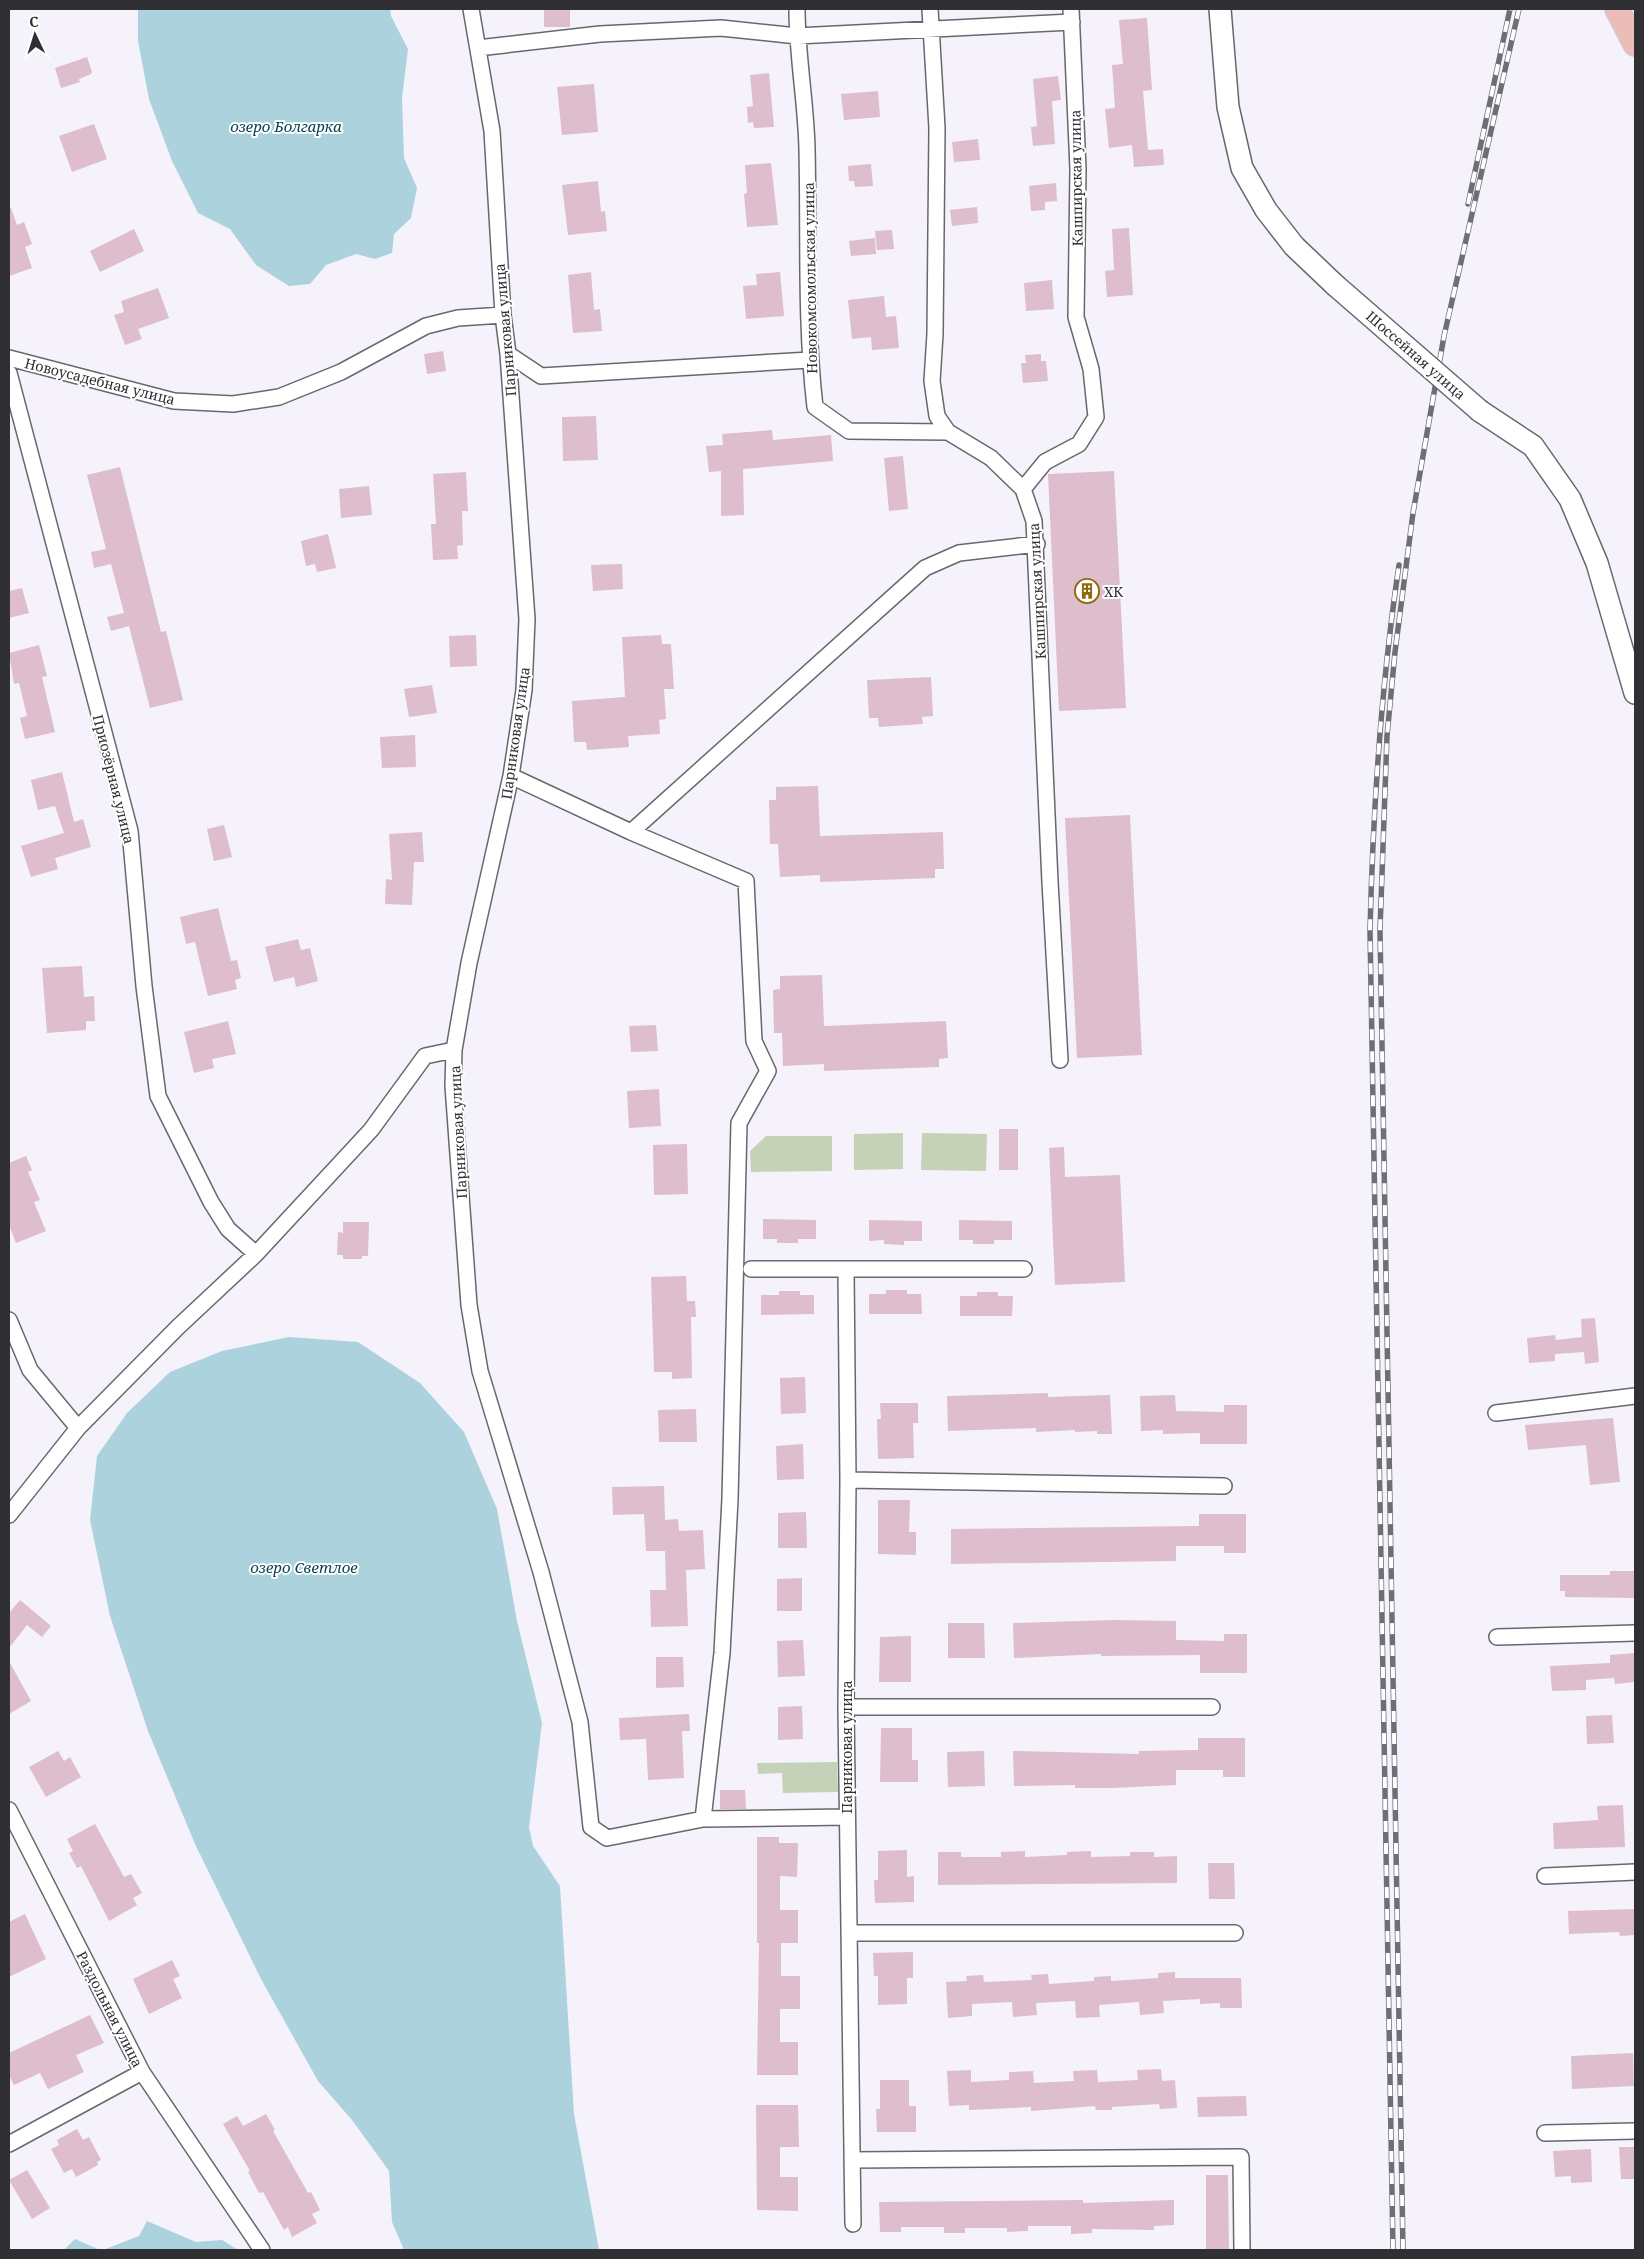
<svg xmlns="http://www.w3.org/2000/svg" width="1644" height="2259" font-family="'Noto Serif',serif">
  <style>
    .green { fill: #c6d2b7 }
    .water { fill: #acd2dd }
    .building { fill: #debdcc }
    .lines { fill: none; stroke-linecap: round; stroke-linejoin: round }
    .street-casing { stroke: #69676e; stroke-width: 18 }
    .secondary-casing { stroke: #69676e; stroke-width: 24 }
    .primary-casing { stroke: #d1d1d2; stroke-width: 26 }
    .street { stroke: #fff; stroke-width: 15 }
    .secondary { stroke: #fff; stroke-width: 21 }
    .primary { stroke: #ebbdb9; stroke-width: 24 }
    .rail-casing { stroke: #706e74; stroke-width: 5.5 }
    .rail { stroke: #fff; stroke-width: 4; stroke-dasharray: 11; stroke-linecap: butt }
    .secondary-bridge-casing { stroke: #69676e; stroke-width: 24; stroke-linecap: butt }
    .secondary-bridge { stroke: #fff; stroke-width: 21 }
    .labels { text-anchor: middle; dominant-baseline: central; stroke-width: 4; stroke-linejoin: round; paint-order: stroke }
    .street-label { font-size: 14px; fill: #302f33; stroke: #fff }
    .poi-label { font-size: 14px; fill: #302f33; stroke: #fff; text-anchor: start }
    .water-label { font-size: 15px; font-style: italic; fill: #0a424f; stroke: #fff }
  </style>
  <rect width="100%" height="100%" fill="#f5f2fb"/>
  <path class="green" d="M903 1133V1169L854 1170V1134Z
    M922 1133 987 1134 986 1171 921 1170Z
    M766 1136H832V1171L751 1172 750 1151Z
    M837 1762 838 1792 783 1793 782 1773 758 1774 757 1763Z"/>
  <path class="water" d="M138 9H390L391 16 408 49 402 98 404 158 417 188 411 218 394 234 392 253 375 259 356 254 326 265 310 284 289 286 256 265 230 229 198 213 172 161 149 99 138 41Z
    M289 1337 358 1342 420 1383 464 1432 497 1509 517 1621 542 1723 529 1827 533 1846 560 1886 574 2114 599 2250H404L392 2222 389 2171 352 2120 318 2081 261 1979 195 1844 148 1731 110 1616 90 1520 97 1456 127 1413 170 1372 222 1351Z
    M147 2221 196 2242 222 2240 238 2250H103L139 2236Z
    M75 2239 100 2250H64Z"/>
  <path class="building" d="M544 9H570V27H544Z
    M1147 18 1152 90 1143 91 1148 150 1163 149 1164 165 1134 167 1132 145 1109 148 1105 109 1115 108 1112 65 1123 64 1119 20Z
    M87 57 92 72 91 74 79 79 80 82 61 88 55 68Z
    M769 73 774 127 754 128 753 122 748 123 747 107 753 106 750 75Z
    M1058 76 1061 100 1052 101 1055 144 1033 146 1031 127 1037 126 1033 79Z
    M594 84 598 132 562 135 557 87Z
    M878 91 880 117 844 120 841 94Z
    M94 124 107 159 72 172 59 136Z
    M978 139 980 160 954 162 952 142Z
    M771 163 778 225 747 227 744 194 747 193 745 165Z
    M871 164 873 186 855 187 854 181H849L848 166Z
    M598 181 601 212 605 211 607 231 568 235 562 185Z
    M1056 183 1057 201 1045 202V210L1031 211 1029 186Z
    M977 207 978 223 952 226 950 210Z
    M11 208 17 225 24 222 32 244 25 247 32 268 9 276V209Z
    M1129 228 1133 295 1107 297 1105 271 1114 270 1112 229Z
    M134 229 144 251 100 272 90 251Z
    M892 230 894 249 877 250 875 231Z
    M875 238 876 254 851 256 849 241Z
    M591 272 594 310 600 309 602 331 573 333 568 275Z
    M780 272 784 316 746 319 743 286 757 285 756 274Z
    M1052 280 1054 309 1026 311 1024 283Z
    M158 288 169 318 138 329 142 339 125 345 114 315 124 312 121 301Z
    M884 296 886 317 896 316 899 348 872 350 871 337 852 339 848 300Z
    M443 351 446 371 427 374 424 354Z
    M1041 354V361H1046L1048 381 1023 383 1021 363H1026L1025 355Z
    M596 416 598 460 563 461 562 417Z
    M772 430 773 440 831 435 833 461 743 469 744 515 721 516V471L709 472 706 446 723 445 722 434Z
    M903 456 908 509 889 511 884 458Z
    M120 467 161 632 166 631 183 700 150 708 129 626 111 631 107 617 124 613 111 564 94 568 91 552 106 549 87 475Z
    M1114 471 1126 708 1059 711 1048 474Z
    M466 472 468 511H462L463 545 457 546 458 559 433 560 431 524H436L433 474Z
    M369 486 372 515 341 518 339 489Z
    M328 534 336 568 317 572 315 564 306 566 301 541Z
    M622 564 623 589 593 591 591 565Z
    M22 588 29 613 9 618V591Z
    M476 635 477 666 450 667 449 636Z
    M661 635 662 644H671L674 689H664L666 719 659 720 660 734 628 736 629 747 587 750 586 742H574L572 701 625 697 622 637Z
    M39 645 47 676 42 677 55 732 25 739 20 718 27 716 19 683 14 684 9 653Z
    M931 677 933 716 922 717 923 724 879 727 878 718H869L867 680Z
    M432 685 437 713 409 717 404 689Z
    M415 735 416 767 382 768 380 737Z
    M62 772 74 822 83 819 91 847 55 858 58 869 31 877 21 846 64 833 55 806 38 810 31 780Z
    M818 786 820 836 943 832 944 869H935V878L820 882V875L780 877 778 844H770L769 800H776V787Z
    M1130 815 1142 1055 1077 1058 1065 818Z
    M224 825 232 857 214 861 207 829Z
    M422 832 424 862H414L412 905 385 904 386 879 392 880 389 834Z
    M218 908 231 961 237 960 241 978 235 980 237 989 208 996 195 942 186 944 180 917Z
    M298 939 301 950 310 948 318 981 296 987 294 977 274 982 265 947Z
    M82 966 84 997 94 996 95 1021H86V1030L47 1033 42 968Z
    M822 975 824 1026 946 1021 948 1058 939 1059V1067L824 1071V1064L783 1066 782 1033H774L773 990 780 989V976Z
    M228 1021 236 1054 212 1059 214 1068 194 1073 184 1032Z
    M656 1025 658 1051 631 1052 629 1026Z
    M659 1089 661 1126 629 1128 627 1091Z
    M999 1129H1018V1170H999Z
    M687 1144 688 1194 654 1195 653 1145Z
    M1064 1147 1065 1177 1120 1175 1125 1282 1055 1285 1049 1148Z
    M26 1156 32 1170 28 1172 40 1200 34 1202 46 1231 16 1243 9 1225V1163Z
    M763 1219 816 1220V1239H798V1243H777V1239H763Z
    M869 1220 922 1221V1241H904V1245L884 1244V1240L869 1241Z
    M959 1220 1012 1221V1240H994V1244H973V1240H959Z
    M343 1222H369L368 1256H362V1259H343V1255H337L338 1232 343 1233Z
    M686 1276 687 1301H695L696 1317H691L692 1378 672 1379V1372H654L651 1277Z
    M886 1290H907V1294H921L922 1314H869V1294H886Z
    M779 1291H800V1295H814V1314L761 1315V1295H779Z
    M977 1292H998V1296H1013L1012 1316H960V1296H977Z
    M1595 1318 1599 1362 1585 1364 1584 1352 1555 1354V1361L1529 1363 1527 1338 1555 1335 1556 1340 1582 1337 1581 1319Z
    M805 1377 806 1413 781 1414 780 1378Z
    M1048 1393V1397L1110 1395 1112 1434H1097V1431L1075 1432V1430L1036 1432V1428L948 1431 947 1396Z
    M1175 1395 1176 1411 1224 1412V1405H1247V1444H1200V1433L1163 1434V1430L1141 1431 1140 1396Z
    M880 1403H918V1423H913L914 1458 878 1459 877 1419H881Z
    M696 1409 697 1442H659L658 1410Z
    M1613 1418 1620 1482 1590 1485 1586 1445 1528 1450 1525 1425Z
    M803 1444 804 1479 777 1480 776 1446Z
    M664 1486 665 1520 678 1519 679 1531 703 1530 705 1569 686 1570 688 1626 651 1627 650 1590H666L665 1551H646L644 1514 613 1515 612 1487Z
    M878 1500H910L909 1532H916V1555L878 1554Z
    M806 1512 807 1548H778V1513Z
    M1199 1514H1246V1553H1224V1546H1176V1561L951 1564V1529L1199 1526Z
    M1610 1571H1635V1598L1565 1597V1591H1560V1575H1610Z
    M802 1578V1611H777V1579Z
    M20 1600 51 1626 42 1637 27 1625 9 1648V1613Z
    M1113 1620 1176 1621V1640L1224 1641V1634H1247V1673H1200V1655L1101 1656V1654L1014 1658 1013 1623Z
    M948 1623H984L985 1658H948Z
    M911 1636V1682H879L880 1637Z
    M803 1640 805 1676 778 1677 777 1641Z
    M1635 1653V1682L1615 1684 1614 1678 1586 1680V1690L1552 1691 1550 1666 1610 1663V1655Z
    M656 1657H683L684 1687 656 1688Z
    M9 1661 31 1701 9 1714Z
    M802 1706 803 1739 778 1740V1707Z
    M689 1714 690 1731H682L684 1778 648 1780 646 1739 620 1740 619 1718Z
    M1612 1715 1614 1743 1587 1744 1586 1716Z
    M881 1728H912V1760H918V1782H880Z
    M1198 1738H1245V1777H1223V1770H1176V1785L1112 1788H1075V1785L1014 1786 1013 1751 1139 1754V1751L1198 1750Z
    M58 1751 64 1761 70 1757 81 1777 46 1797 29 1767Z
    M984 1751 985 1786 948 1787 947 1752Z
    M720 1790H745L746 1809H720Z
    M1623 1805 1625 1847 1554 1849 1553 1823 1598 1820 1597 1806Z
    M95 1824 124 1877 131 1874 142 1893 133 1898 137 1905 109 1921 81 1866 77 1868 69 1853 73 1851 67 1839Z
    M757 1837H779V1843H798L797 1877 780 1876V1910H798V1943H781V1976H800V2009H780V2042H798V2075H757L759 1943H757Z
    M907 1850V1877L914 1876V1902L875 1903 874 1880H878V1851Z
    M1025 1851V1857L1067 1855V1852L1091 1851V1857L1130 1856V1852H1154V1857L1177 1856V1883L938 1885V1852H961V1857H1001V1852Z
    M1208 1863H1234L1235 1899H1209Z
    M1635 1909V1935L1620 1936 1619 1932 1569 1934 1568 1911Z
    M25 1914 46 1959 9 1977V1922Z
    M913 1952V1978H907V2004L878 2005V1976H874L873 1953Z
    M172 1960 180 1976 173 1979 182 1998 149 2014 133 1979Z
    M1175 1972V1978H1241L1242 2008H1220V2003L1200 2004V1999L1163 2001 1164 2013 1140 2015 1139 2002 1099 2005 1100 2017 1076 2018 1075 2001 1036 2003 1037 2015 1013 2017 1012 2002 972 2004V2016L948 2018 946 1982 967 1981 966 1976 983 1975 984 1982 1032 1980 1031 1975 1048 1974 1049 1984 1094 1981V1977L1111 1976V1981L1158 1978V1973Z
    M90 2015 104 2043 76 2055 84 2072 48 2089 40 2073 14 2085 9 2075V2053Z
    M1633 2053 1634 2086 1572 2089 1571 2056Z
    M1161 2069 1162 2081 1175 2080 1177 2108 1160 2109 1159 2104 1112 2107V2110H1096L1095 2106 1031 2111V2107L969 2110V2105L949 2106 947 2071 971 2070V2082L1009 2080V2072L1033 2071 1034 2083 1074 2081 1073 2071 1097 2070 1098 2082 1138 2080 1137 2070Z
    M880 2080H909V2106H916V2132H877L876 2109H880Z
    M1246 2096 1247 2116 1198 2117 1197 2097Z
    M756 2105H798L799 2147H780V2177H798V2211L757 2210Z
    M266 2114 275 2130 273 2131 308 2193 311 2192 320 2210 312 2214 317 2223 292 2237 288 2227 284 2230 263 2192 259 2193 248 2172 250 2171 223 2124 237 2116 243 2126Z
    M77 2129 83 2140 89 2137 101 2160 97 2162 98 2165 76 2177 72 2169 64 2173 51 2149 59 2145 57 2140Z
    M1619 2147H1635V2179H1621Z
    M1591 2149 1592 2182 1571 2183V2176L1555 2177 1553 2151Z
    M27 2170 50 2208 32 2219 9 2180Z
    M1206 2175H1228L1229 2250H1206Z
    M1083 2200V2203L1174 2200V2225L1154 2226V2230L1092 2229V2233L1071 2234V2226H1028V2231L1007 2232V2228H965V2233H944V2227H901V2232H880L879 2202Z"/>
  <g class="lines">
    <defs>
      <path id="street" d="M471 9 492 131 503 315 508 354 527 619 524 690 511 776 469 963 454 1050 453 1086 469 1305 480 1371 541 1572 580 1722 591 1827 607 1838 703 1819 847 1817
        M797 9C797 56 806 102 807 149 809 235 805 321 815 407L849 431 948 432
        M930 9 937 128 935 334 932 381 937 416 948 432 991 458 1023 489 1034 521 1050 882 1060 1060
        M478 48 600 34 721 28 797 36 1072 22
        M508 354 541 376 810 360
        M9 358 174 401 233 404 279 397 341 372 426 326 458 318 503 315
        M9 373 130 831 144 986 158 1096 211 1202 228 1229 256 1254
        M1023 489 1045 462 1079 444 1096 417 1091 369 1076 317 1078 169 1071 9
        M511 776 631 832 925 568 959 553 1037 544
        M631 832 746 881 754 1041 768 1071 739 1123 730 1499 722 1653 703 1819
        M751 1269H1024
        M846 1270 848 1480 846 1707 853 2224
        M9 1320 30 1370 78 1428
        M1496 1413 1635 1396
        M848 1480 1224 1486
        M9 1515 78 1428 178 1327 256 1254 371 1130 425 1056 454 1050
        M1497 1637 1635 1633
        M846 1707H1212
        M9 1810 142 2072 9 2144
        M1545 1876 1635 1872
        M849 1933H1235
        M142 2072 262 2250
        M1545 2133 1635 2131
        M852 2160 1241 2157 1242 2250"/>
      <path id="secondary" d="M1220 9 1228 107 1242 168 1266 210 1294 246 1335 285
        M1480 411 1533 446 1570 499 1597 563 1635 693"/>
      <path id="primary" d="M1617 9 1635 44"/>
    </defs>
    <use href="#street" class="street-casing"/>
    <use href="#secondary" class="secondary-casing"/>
    <use href="#primary" class="primary-casing"/>
    <use href="#street" class="street"/>
    <use href="#secondary" class="secondary"/>
    <use href="#primary" class="primary"/>
    <defs>
      <path id="rail" d="M1468 204 1510 9
        M1393 2250 1370 930C1373 808 1381 686 1399 565
        M1403 2250 1380 930 1387 736 1395 652 1413 513 1444 336 1519 9"/>
    </defs>
    <use href="#rail" class="rail-casing"/>
    <use href="#rail" class="rail"/>
    <defs>
      <path id="secondary-bridge" d="M1335 285 1480 411"/>
    </defs>
    <use href="#secondary-bridge" class="secondary-bridge-casing"/>
    <use href="#secondary-bridge" class="secondary-bridge"/>
  </g>
  <defs>
    <symbol id="building-ring" viewBox="-11 -11 22 22"><circle r="9.5" fill="#fff" stroke="#90690f" stroke-width="1.5"/><path d="M-4-6H4V6H1V3H-1V6H-4ZM-2.5-4.3h1.7v1.8h-1.7ZM.8-4.3h1.7v1.8H.8ZM-2.5-1h1.7V.8h-1.7ZM.8-1h1.7V.8H.8Z" fill="#90690f"/></symbol>
  </defs>
  <g fill-rule="evenodd">
    <use href="#building-ring" x="1073" y="577" width="28" height="28"/>
  </g>
  <g class="labels">
    <g class="street-label">
      <text transform="translate(1076 178) rotate(-91)">Кашпирская улица</text>
      <text transform="translate(810 278) rotate(-91)">Новокомсомольская улица</text>
      <text transform="translate(505 330) rotate(-95)">Парниковая улица</text>
      <text transform="translate(1416 355) rotate(41)">Шоссейная улица</text>
      <text transform="translate(100 381) rotate(14)">Новоусадебная улица</text>
      <text transform="translate(1037 591) rotate(-93)">Кашпирская улица</text>
      <text transform="translate(515 733) rotate(-82)">Парниковая улица</text>
      <text transform="translate(114 779) rotate(76)">Приозёрная улица</text>
      <text transform="translate(458 1132) rotate(-93)">Парниковая улица</text>
      <text transform="translate(846 1747) rotate(-90)">Парниковая улица</text>
      <text transform="translate(110 2009) rotate(63)">Раздольная улица</text>
    </g>
    <g class="poi-label">
      <text x="1104" y="591">ХК</text>
    </g>
    <g class="water-label">
      <text x="286" y="126">озеро Болгарка</text>
      <text x="304" y="1567">озеро Светлое</text>
    </g>
  </g>
  <rect width="1644" height="2259" fill="none" stroke="#302f33" stroke-width="20"/>
  <g transform="translate(35 35) rotate(356)" stroke="#ffffff" stroke-width="4" paint-order="stroke">
  <path d="M0-4L9 19L0 12L-9 19Z" fill="#302f33"/>
  <text y="-8" font-size="14" font-weight="bold" text-anchor="middle" fill="#302f33">С</text>
  </g>
</svg>
